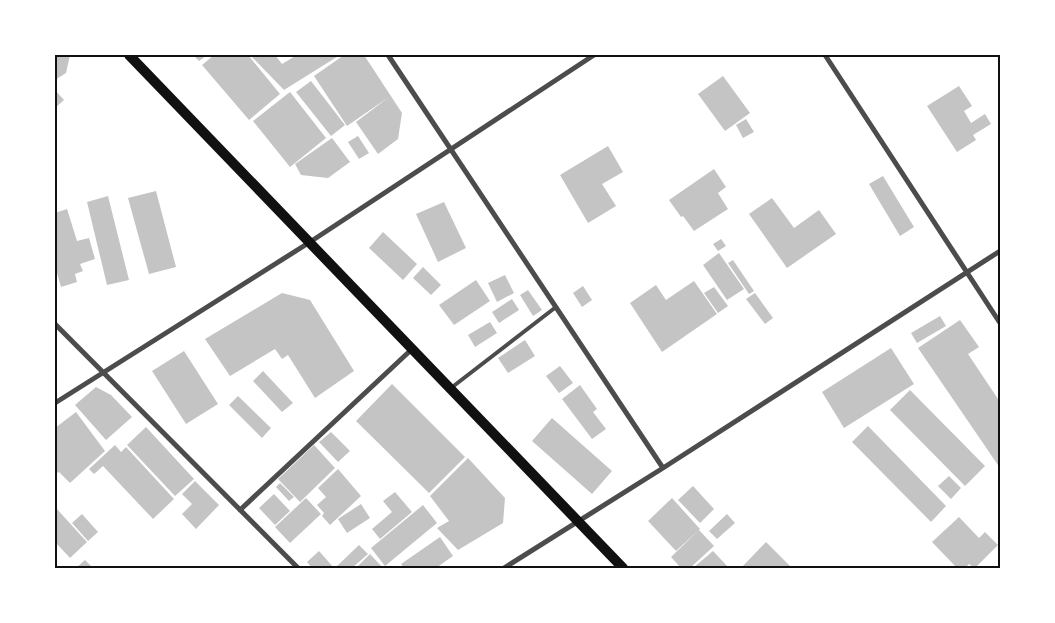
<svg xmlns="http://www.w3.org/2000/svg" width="1055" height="623" font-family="'PT Serif',serif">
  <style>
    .building { fill: #c4c4c4 }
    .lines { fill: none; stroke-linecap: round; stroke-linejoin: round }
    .service { stroke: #4c4c4c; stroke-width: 4 }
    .minor { stroke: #4c4c4c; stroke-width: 5 }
    .secondary { stroke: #111; stroke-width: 10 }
    .neatline { fill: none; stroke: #111; stroke-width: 2 }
  </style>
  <rect width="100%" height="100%" fill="#fff"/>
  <path class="building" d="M55 55H70L66 73 55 80Z
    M193 55H207L199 61Z
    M214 55H248L280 94 249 120 202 65Z
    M250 55H275L282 64 297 55H340L284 90Z
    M344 55H364L402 113 398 139 378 154 356 122 389 97 347 126 314 76Z
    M723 76 750 113 725 131 698 94Z
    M311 81 345 125 331 136 296 92Z
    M959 86 972 106 964 111 971 123 985 114 991 124 973 135 976 140 957 152 927 106Z
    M55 90 64 100 55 108Z
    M290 92 326 138 290 167 253 121Z
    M746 119 754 132 743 138 736 125Z
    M358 136 369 153 359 159 348 142Z
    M332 138 350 162 328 178 301 175 295 164Z
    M608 146 623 172 602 184 616 206 588 223 560 175Z
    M714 169 726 187 718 193 728 209 694 231 683 216 681 217 669 200Z
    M883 176 914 227 900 236 869 184Z
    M156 191 176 267 149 274 128 198Z
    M108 196 129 280 107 285 87 202Z
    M772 198 794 228 819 210 836 234 787 268 749 214Z
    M444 202 466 248 438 262 416 214Z
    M67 209 77 241 89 238 95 259 80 264 83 271 75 274 77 282 61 287 55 266V213Z
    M383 232 417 264 403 280 369 248Z
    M721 239 726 246 718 251 713 244Z
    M719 253 744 289 727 300 703 265Z
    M733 260 754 291 749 294 728 263Z
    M423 267 441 285 431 295 413 278Z
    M505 275 514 293 497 302 488 283Z
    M476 280 490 301 454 325 439 305Z
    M694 281 717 314 662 352 630 303 656 285 666 300Z
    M583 286 592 300 582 307 573 293Z
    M714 287 728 306 718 313 704 293Z
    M528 290 542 310 533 316 520 295Z
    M282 293 310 300 354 371 315 398 288 355 282 359 275 349 230 376 205 339Z
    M755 293 773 318 765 324 746 299Z
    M512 299 519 310 499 323 492 312Z
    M940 316 946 326 917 343 911 333Z
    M960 320 979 347 968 354 1000 402V468L918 348Z
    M490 322 497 333 475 347 468 335Z
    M525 340 535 356 508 373 498 358Z
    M891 348 914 384 844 428 822 392Z
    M184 351 218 404 186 424 152 371Z
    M560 366 573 383 559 393 546 376Z
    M263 371 293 403 282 412 253 381Z
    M392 384 465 457 429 493 356 421Z
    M580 385 597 409 593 412 606 429 592 439 562 399Z
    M96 387 111 395 132 417 106 440 75 405Z
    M910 390 985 466 965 486 890 410Z
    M238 396 271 428 262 438 229 405Z
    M76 412 105 451 70 483 59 472 55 474V428Z
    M552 418 612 471 592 494 532 441Z
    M868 426 946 506 931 522 852 442Z
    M146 427 194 479 175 496 127 445Z
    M331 432 350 451 338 462 319 442Z
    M115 445 121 452 126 447 174 499 153 519 103 466 94 474 89 469Z
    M314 445 335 468 300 502 278 479Z
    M468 458 505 498 503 523 458 550 437 528 449 521 430 496Z
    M338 469 361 496 330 525 322 516 324 513 317 505 326 497 318 488Z
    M949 476 961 488 951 499 938 486Z
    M195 481 219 505 196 529 182 514 192 504 182 494Z
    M280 483 294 497 289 501 276 487Z
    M693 486 714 509 700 523 678 500Z
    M395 492 412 512 380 539 372 529 392 512 383 501Z
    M274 494 290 511 275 525 259 508Z
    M306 498 321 514 290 543 275 527Z
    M672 498 700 529 676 551 648 521Z
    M361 504 370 518 347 533 338 519Z
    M423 505 437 523 385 566 371 548Z
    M55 507 87 542 70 558 57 544 55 546Z
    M82 514 98 532 88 541 72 523Z
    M727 514 735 523 717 539 709 531Z
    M959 517 979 538 985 532 998 545 975 568 969 564 965 568H957L932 542Z
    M699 530 714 546 690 568H681L671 557Z
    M440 537 453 556 436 568H404L401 564Z
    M766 542 792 568H741Z
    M359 545 368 554 352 568H335Z
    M319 551 334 568H312L307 562Z
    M713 551 729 568H693Z
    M370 554 383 568H356Z
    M85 560 93 568H76Z"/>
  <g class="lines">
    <path class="service" d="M451 388 556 307"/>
    <path class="minor" d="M388 55 663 468
      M825 55 1000 323
      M55 324 298 568
      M55 403 310 242 594 55
      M240 510 412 349
      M504 568 663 468 1000 251"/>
    <path class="secondary" d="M129 55 623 568"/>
  </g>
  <rect width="1055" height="623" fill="none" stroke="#ffffff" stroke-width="112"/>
  <rect x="56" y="56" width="943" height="511" class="neatline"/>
</svg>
